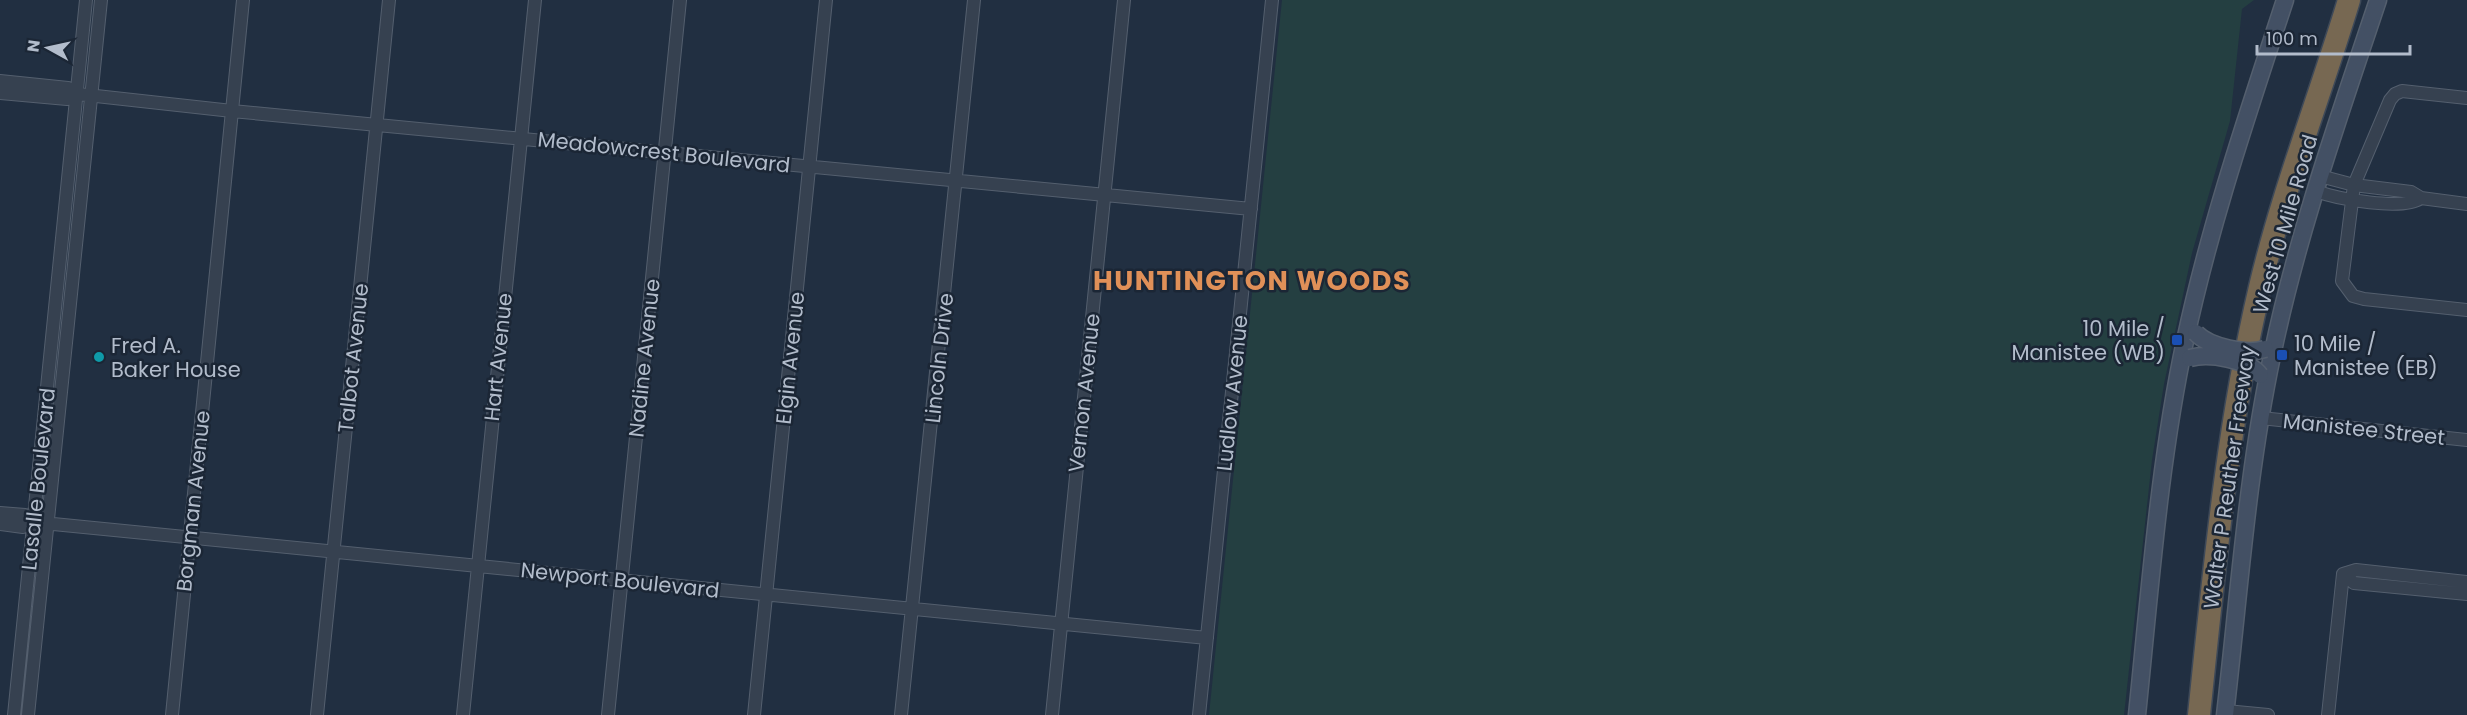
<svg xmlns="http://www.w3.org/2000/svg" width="2467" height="715" font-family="Poppins,sans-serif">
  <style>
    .green { fill: #243f41 }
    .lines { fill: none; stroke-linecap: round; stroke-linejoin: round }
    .minor-casing { stroke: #545f6e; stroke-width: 14 }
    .secondary-casing { stroke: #545f6e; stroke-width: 19 }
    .motorway-casing { stroke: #3e4958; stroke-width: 25 }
    .minor { stroke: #364150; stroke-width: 12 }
    .secondary { stroke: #435064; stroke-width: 16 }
    .motorway { stroke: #776852; stroke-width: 22 }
    .secondary-bridge-casing { stroke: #545f6e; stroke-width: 19; stroke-linecap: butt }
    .secondary-bridge { stroke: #435064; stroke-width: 16 }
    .transit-dot { fill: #1a4fb4; stroke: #1b2635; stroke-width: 2 }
    .culture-dot { fill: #0f9aa8; stroke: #1b2635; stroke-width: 2 }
    .labels { text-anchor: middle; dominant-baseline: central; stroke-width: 5; stroke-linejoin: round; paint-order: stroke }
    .street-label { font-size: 21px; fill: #b2bccb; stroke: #1b2635 }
    .poi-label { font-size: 21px; fill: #b2bccb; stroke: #1b2635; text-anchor: start }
    .district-label { font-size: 27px; font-weight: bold; letter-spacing: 1.5px; fill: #e09058; stroke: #1b2635 }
  </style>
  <rect width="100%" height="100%" fill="#212f41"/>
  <path class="green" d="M1282 0H2254L2242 9 2230 121 2192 253 2164 384 2152 460 2124 715H1209Z"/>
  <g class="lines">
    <defs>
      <path id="minor" d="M0 81 68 88 78 94 232 111 1251 209
        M0 93 67 99 78 94
        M2467 98 2402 91 2395 94 2390 100 2354 185 2342 281 2353 296 2364 299 2467 310
        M2320 176 2354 185 2411 192 2421 198 2467 204
        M2316 191C2337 199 2403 211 2421 198
        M2261 418 2467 440
        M0 513 25 515 33 522 23 527 0 524
        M33 522 1207 638
        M2343 574 2354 583 2467 594
        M2343 574 2356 570 2467 582
        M2226 711 2268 715
        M14 715 86 0
        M28 715 101 0
        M172 715 243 0
        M317 715 389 0
        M463 715 535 0
        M608 715 680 0
        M754 715 826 0
        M901 715 974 0
        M1052 715 1124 0
        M1199 715 1272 0
        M2328 715 2343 574"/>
      <path id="secondary" d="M2137 715C2150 590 2159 463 2185 341 2210 224 2248 113 2285 0
        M2225 715C2239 595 2247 474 2272 356 2297 235 2339 117 2378 0"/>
      <path id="motorway" d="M2199 715C2214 571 2227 428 2260 287 2283 190 2320 96 2349 0"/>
    </defs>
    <use href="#minor" class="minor-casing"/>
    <use href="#secondary" class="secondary-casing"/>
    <use href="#motorway" class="motorway-casing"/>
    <use href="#minor" class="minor"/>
    <use href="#secondary" class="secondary"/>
    <use href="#motorway" class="motorway"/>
    <defs>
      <path id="secondary-bridge" d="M2196 333C2209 347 2247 355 2265 349
        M2190 358C2209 353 2248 359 2260 375"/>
    </defs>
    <use href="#secondary-bridge" class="secondary-bridge-casing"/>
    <use href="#secondary-bridge" class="secondary-bridge"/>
  </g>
  <g class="transit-dot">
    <rect x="2171" y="334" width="12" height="12" rx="3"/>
    <rect x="2276" y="349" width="12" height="12" rx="3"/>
  </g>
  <circle class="culture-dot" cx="99" cy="357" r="6"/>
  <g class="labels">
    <g class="street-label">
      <text transform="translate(664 152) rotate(6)">Meadowcrest Boulevard</text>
      <text transform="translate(2285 224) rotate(-74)">West 10 Mile Road</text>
      <text transform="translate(498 357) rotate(-84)">Hart Avenue</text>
      <text transform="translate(353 358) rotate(-84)">Talbot Avenue</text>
      <text transform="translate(644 358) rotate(-84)">Nadine Avenue</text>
      <text transform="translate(790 358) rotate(-84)">Elgin Avenue</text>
      <text transform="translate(939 358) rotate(-84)">Lincoln Drive</text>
      <text transform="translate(1084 393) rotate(-84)">Vernon Avenue</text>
      <text transform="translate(1232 393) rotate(-84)">Ludlow Avenue</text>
      <text transform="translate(2364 429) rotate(6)">Manistee Street</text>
      <text transform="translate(2229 477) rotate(-82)">Walter P Reuther Freeway</text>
      <text transform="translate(38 479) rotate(-84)">Lasalle Boulevard</text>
      <text transform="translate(193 501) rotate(-84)">Borgman Avenue</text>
      <text transform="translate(620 580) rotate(6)">Newport Boulevard</text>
    </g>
    <g class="poi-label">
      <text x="2165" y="328" text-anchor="end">10 Mile /<tspan x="2165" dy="24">Manistee (WB)</tspan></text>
      <text x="2294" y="343">10 Mile /<tspan x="2294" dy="24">Manistee (EB)</tspan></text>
      <text x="111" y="345">Fred A.<tspan x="111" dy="24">Baker House</tspan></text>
    </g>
    <g class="district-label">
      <text x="1252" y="280">HUNTINGTON WOODS</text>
    </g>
  </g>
  <g transform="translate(48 48) rotate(278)" stroke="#1b2635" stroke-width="4.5" paint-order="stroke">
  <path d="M0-4.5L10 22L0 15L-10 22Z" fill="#b2bccb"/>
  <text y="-9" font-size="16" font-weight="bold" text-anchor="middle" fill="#b2bccb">N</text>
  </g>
  <path d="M2257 45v9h153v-9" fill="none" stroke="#b2bccb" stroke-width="3"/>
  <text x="2266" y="45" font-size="18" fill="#b2bccb" stroke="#1b2635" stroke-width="4.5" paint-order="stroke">100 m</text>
</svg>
